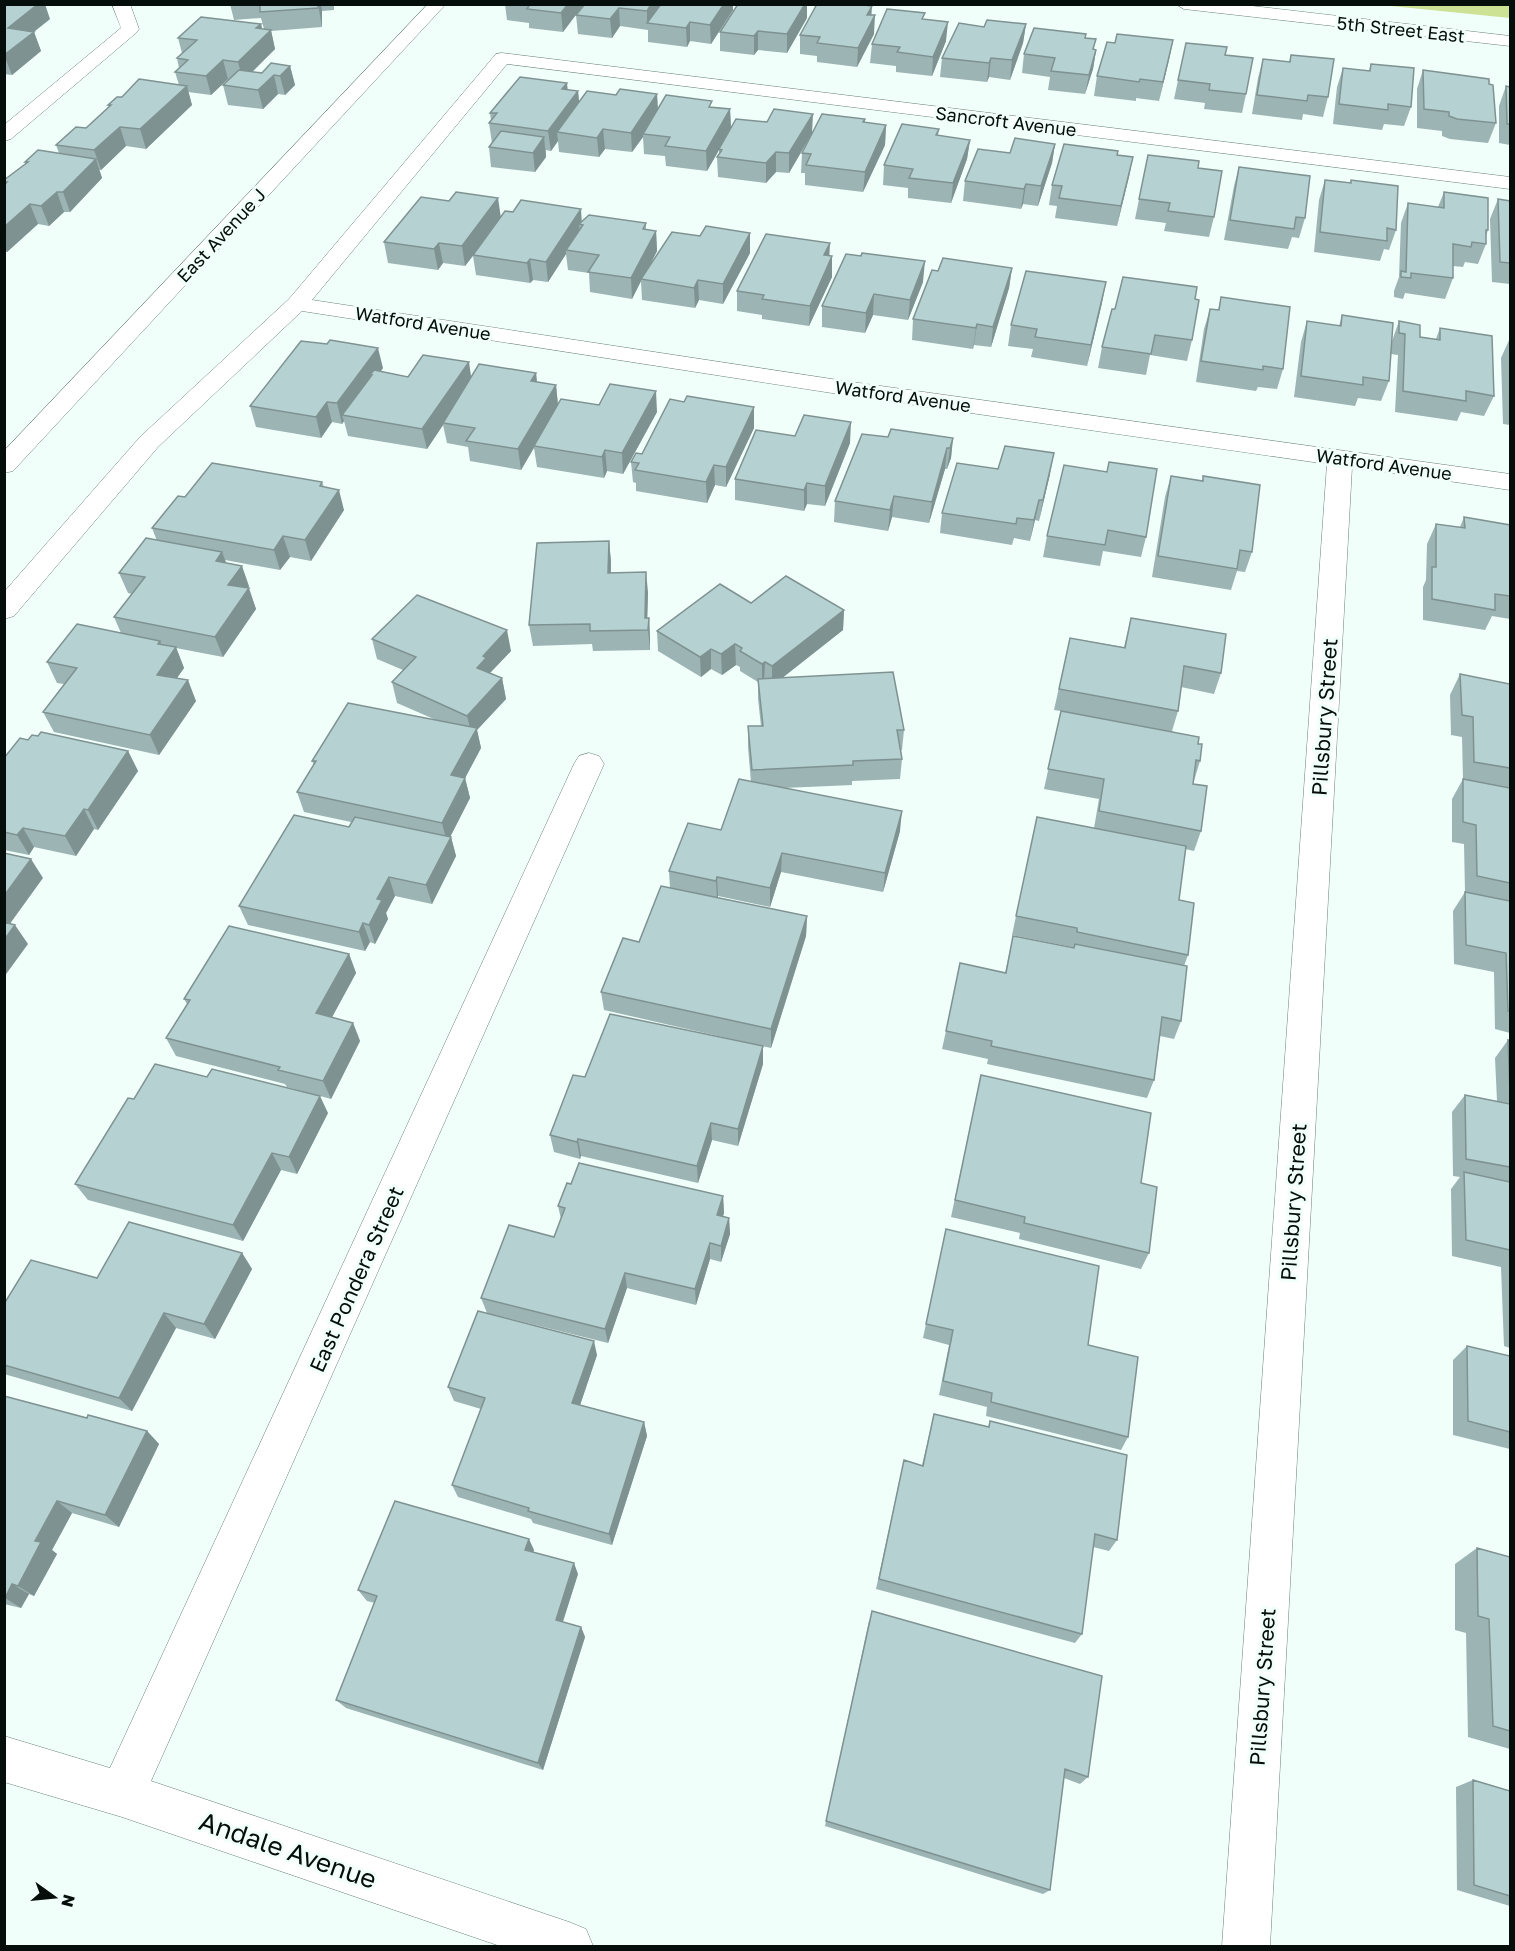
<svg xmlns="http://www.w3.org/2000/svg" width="1515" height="1951" font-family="'Golos Text',sans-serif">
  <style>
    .green { fill: #cee295 }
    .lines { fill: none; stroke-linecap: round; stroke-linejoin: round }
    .minor-casing { stroke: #6b8179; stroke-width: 1 }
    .major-casing { stroke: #6b8179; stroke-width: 1 }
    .minor { fill: #fff; fill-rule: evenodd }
    .major { fill: #fff; fill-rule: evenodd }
    .wall { fill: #9db4b4 }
    .shaded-wall { fill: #7f9292 }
    .building { fill: #b6d1d1; stroke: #7f9292; stroke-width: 1.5 }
    .labels { text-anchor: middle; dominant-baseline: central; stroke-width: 6; stroke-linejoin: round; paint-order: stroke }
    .far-street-label { font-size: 18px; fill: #060e0b; stroke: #f0fff9 }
    .street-label { font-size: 21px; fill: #060e0b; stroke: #f0fff9 }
    .near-street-label { font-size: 26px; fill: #060e0b; stroke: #f0fff9 }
  </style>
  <rect width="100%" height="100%" fill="#f0fff9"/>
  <path class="green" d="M1381 5H1510V18Z"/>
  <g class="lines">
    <defs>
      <path id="minor" d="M112 4H130L139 29 136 33 11 139 4 141V125L121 28Z
        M1176 4H1235L1510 36V46L1184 9Z
        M502 53 1510 177V189L507 64 312 300 845 381 1510 474V490L1352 467 1270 1946H1222L1327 464 845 395 302 311 158 447 14 616 4 619V592L140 437 289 299 496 54Z
        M589 753 599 756 604 764 151 1781 569 1922 586 1929 593 1946H500L122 1817 4 1782V1736L110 1768 574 764 579 756Z"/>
      <path id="major" d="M428 4H446L13 471 4 473V451Z"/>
    </defs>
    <use href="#minor" class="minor-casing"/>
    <use href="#major" class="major-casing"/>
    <use href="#minor" class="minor"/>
    <use href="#major" class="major"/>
  </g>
  <path class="wall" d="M4 4 50 19 34 32 41 51 12 75 4 74Z
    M230 4H334V10L322 11V27L271 31 275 49 252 72 262 73 290 66 295 85 285 95 278 94 263 109 228 105 223 85 229 79H228L211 95 188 92 192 105 146 149 126 146 101 170H99L102 178 70 212H64L49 226 38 224 7 252H4V180L26 163 25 162 59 153 56 145 86 128 109 107 108 105 122 97 179 85 175 72 179 68 177 58 182 53 178 38 261 24 262 29H264L261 18 234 20Z
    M505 4H584L563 32 529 28V23L507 20Z
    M585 4H733V10L711 44 690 41 687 47 648 42V30L620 26 612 38 578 34 576 15Z
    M872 15 874 34 857 67 817 62V56L800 54V35Z
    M807 18 787 53 758 50 754 55 720 51V32Z
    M924 19 946 41 932 76 896 72V66L870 63 872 44Z
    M1026 24 1023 43 1010 80 989 77 987 82 940 77 942 58 984 27Z
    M1085 38 1094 50H1096L1093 69 1085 94 1048 90 1050 77 1022 73 1024 54Z
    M1173 40 1159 101 1136 98V101L1094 96 1097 76 1115 43Z
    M1186 43 1225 55 1246 94 1242 113 1204 109 1205 103 1174 99Z
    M1291 55 1328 97 1323 117 1303 114 1302 120 1252 114 1258 78 1263 59 1289 62Z
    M1371 64 1411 107 1404 126 1384 124 1382 130 1333 124 1337 87 1343 68 1369 71Z
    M1423 70 1489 84 1496 123 1488 143 1450 139 1442 136V131L1417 128V89Z
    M1506 86 1510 87V145L1499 143V106Z
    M568 90 578 91 579 102 616 95 657 94 658 109 713 107 730 109 731 129 812 132 865 119V123L886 125 885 145 863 192 805 185V173H801L802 153 809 139 789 173 776 172 766 183 718 177 717 157 719 155V150L707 171 666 166 665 156 644 154 643 137 632 152 605 149 599 157 559 152 558 141 551 151 546 150V157L535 172 491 167 489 147 492 143 489 123 491 120 490 113Z
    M939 129 938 136 970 140 967 159 951 203 908 198V188L883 185 884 165Z
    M1055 144 1052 163 1038 206 1023 204 1021 209 963 201 965 181 1010 153Z
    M1148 155 1198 168 1214 217 1209 237 1164 231 1166 223 1135 219Z
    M1133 157 1117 226 1055 218 1057 206 1049 205 1052 185Z
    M1239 167 1305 218 1299 238 1292 237 1288 249 1224 240 1234 186Z
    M1325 180 1350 183 1351 180 1396 230 1389 250 1384 249 1380 261 1314 252 1319 200Z
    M1444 192 1488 230 1486 236V244L1478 264 1465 262 1463 267 1453 266V278L1445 299 1405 293 1403 299 1394 297V291L1399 277 1401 223 1408 203 1438 207Z
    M1498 199 1510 201V284L1492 282 1490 219Z
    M501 216 582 221 646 223V229L656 231 657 251 647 271 700 236 750 233V253L723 304 699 300 695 308 642 300 641 281 632 299 590 292 589 273 568 270 566 254 548 282 533 280 530 283 476 275 473 256 465 266 443 263 438 270 388 263 384 242Z
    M829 256H832V277L809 326 762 319V315L737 311V291Z
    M1012 268 1009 288 991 347 974 345 973 349 912 340 913 319 938 271Z
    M923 282 908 320 873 315 865 333 822 327V306Z
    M1221 297 1283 369 1277 389 1258 387 1256 391 1196 382 1204 329 1210 309 1218 310Z
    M1195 299 1192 340 1187 361 1150 355 1146 375 1098 368 1102 347 1115 309Z
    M1102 303 1087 366 1031 357 1033 349 1008 346 1011 325Z
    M1342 315 1392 341 1399 321 1420 337 1436 339 1440 328 1494 396 1484 416 1461 412 1457 421 1395 412 1398 355 1391 354 1389 381 1381 401 1358 398 1355 406 1294 397 1301 342 1307 321 1339 326Z
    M1510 338V425L1503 424 1501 358Z
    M383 368 381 371 408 377H471L536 373 537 382 556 385 558 404 599 405 657 412 623 474 607 471 604 478 537 467 534 448 521 470 470 461 468 447 447 443 443 425 427 449 348 436 344 421 342 424 332 422 321 438 256 427 250 406Z
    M684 402 754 407V428L726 487 715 485 707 503 636 491V483L633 482 631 462 642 454Z
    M795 436 850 443 825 506 807 504 804 511 735 500V479Z
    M888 437 953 438 951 458 947 469H945L929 523 892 517 888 531 834 522 835 501Z
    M998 469 1050 474 1039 521 1035 520 1030 541 1014 538 1012 545 940 533 942 513Z
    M1107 472 1146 537 1141 557 1103 551 1100 566 1043 557 1047 536Z
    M1171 476 1202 481 1203 476 1252 552 1245 572 1237 571 1231 590 1152 577 1165 497Z
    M322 482 324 487 344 510 311 561 290 557 280 570 225 560 226 563 249 586 248 588 256 609 223 657 176 648 184 668 177 678 196 701 159 755 54 732 43 712 64 684 57 683 47 662 121 633 114 617 132 594 128 593 119 573 157 541 152 528 185 497Z
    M1464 517 1510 525V619L1492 616 1485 630 1423 620V587L1426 580 1427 544 1436 524 1460 527Z
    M609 541 611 562V573L648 592 647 618H649L650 638V650L593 651 592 644 533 646 529 625Z
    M751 603 844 610 843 630 782 678 904 730 902 750H901L902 759 900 779 852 781V785L784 788 900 831 883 892 781 872 770 907 718 896 717 898 807 916 806 936 771 1048 604 1010 601 992 639 942 670 888 669 871 721 830 751 782 748 747V726H761L758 699V682L740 671V667L736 665 722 675 711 669 701 677 658 651 657 631Z
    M1131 618 1221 673 1214 694 1181 687 1178 711 1172 731 1198 744 1200 761 1193 784 1201 831 1194 851 1185 849 1179 900 1188 955 1184 966 1181 1021 1174 1039 1160 1036 1154 1080 1147 1098 987 1064 988 1059 942 1049 946 1031 1005 973 1013 936 1072 948V947L1012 935 1037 817 1094 828 1099 799 1044 789 1061 711 1054 710 1070 638 1124 647Z
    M372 639 511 651 490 673 502 678 506 699 477 730 481 748 465 778 470 798 450 837H451L456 856 432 904 395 896 386 913 388 919 375 944 370 942 365 951 248 925 239 906 349 827 351 822 304 812 297 792 314 765 312 761 436 720 397 703 392 682 403 670 377 659Z
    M1460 674 1510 684V1033L1495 1029 1494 972 1454 964 1453 911 1465 892 1464 844 1452 842V799L1463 779 1462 737 1451 735 1450 695Z
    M28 740 128 751 138 771 98 830 94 829 76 856 34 847 29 855 4 850V758Z
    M349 954 356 973 332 1017 353 1023 360 1041 331 1099 287 1087 285 1084 176 1056 166 1038 187 1004 184 999Z
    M1508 1040 1510 1041V1348L1504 1346 1501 1267 1452 1256 1451 1189 1460 1177 1453 1176 1452 1112 1465 1095 1497 1101 1495 1058Z
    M763 1046V1064L738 1146 712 1140 698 1183 581 1156 580 1159 554 1152 550 1135 585 1077Z
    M981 1075 1141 1183 1149 1253 1141 1269 1019 1239 1020 1233 951 1217Z
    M134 1099 328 1113 297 1174 281 1170 243 1241 88 1200 75 1184Z
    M571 1184 723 1196 724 1213 723 1216 729 1218 730 1234 721 1262 710 1259 696 1305 627 1288 608 1343 495 1315 597 1355 580 1405 644 1422 647 1436 612 1545 533 1523 531 1519 458 1497 452 1485 481 1409 454 1401 448 1387 487 1313 481 1298 554 1237 561 1219 558 1206Z
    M946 1229 1088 1345 1128 1437 1121 1450 986 1416 987 1407 939 1395 949 1345 923 1338Z
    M242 1253 252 1269 215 1339 176 1328 132 1411 4 1374V1304Z
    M1467 1346 1510 1356V1449L1453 1435V1360Z
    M4 1396 87 1418 147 1431 159 1444 119 1527 72 1513 52 1550 57 1554 34 1596 29 1594 21 1608 4 1604Z
    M934 1414 988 1427 990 1421 1117 1540 1109 1551 1093 1547 1082 1634 1075 1643 876 1589 901 1473 922 1465Z
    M1510 1473V1527L1509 1475Z
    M1477 1548 1510 1557V1749L1468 1737 1466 1633 1455 1630V1564Z
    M534 1550 533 1552 578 1574 563 1622 581 1627 585 1637 543 1770 346 1708 336 1700 375 1603 367 1601 358 1590Z
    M869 1621 1088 1777 1080 1784 1064 1778 1050 1890 1043 1894 825 1826Z
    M1473 1780 1510 1791V1906L1457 1890 1456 1787Z"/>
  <path class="shaded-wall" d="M38 4H45L50 19 14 47 8 28Z
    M318 4H321L322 11V27Z
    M568 4H584L563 32 561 13Z
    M651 4H665L647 23V11Z
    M724 4H733V10L711 44 710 25Z
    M805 4H807V18L787 53V34Z
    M872 6 871 22 875 15 874 34 857 67 858 48 867 15Z
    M619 8 620 26 612 38 610 19Z
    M690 22V41L687 47 686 28Z
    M948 22 946 41 932 76 933 57Z
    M261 24 264 37 271 30 275 49 243 81 238 62 256 28Z
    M1026 24 1023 43 1010 80 1012 60Z
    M758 31V50L754 55V36Z
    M34 32 41 51 12 75 4 55Z
    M1173 40 1169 60 1159 101 1163 82Z
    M1096 50 1093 69 1085 94 1089 75Z
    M991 58 989 77 987 82 989 63Z
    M223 60 228 79 211 95 206 76Z
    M290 66 295 85 285 95 280 76Z
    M274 75 278 94 263 109 258 90Z
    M567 83 569 102 562 89Z
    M187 86 192 105 146 149 140 129Z
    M578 91 580 111 557 132 558 141 551 151 548 131Z
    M657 94 658 114 643 134V137L632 152 631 133Z
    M730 109 731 129 707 171 706 151Z
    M813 114 812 133 789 173V153Z
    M886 125 885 145 863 192 865 172Z
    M120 127 126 146 101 170 94 150Z
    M603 129 605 149 599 157 597 138Z
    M544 137 546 157 535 172 533 153Z
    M970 140 967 159 951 203 953 183Z
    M1055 144 1052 163 1038 206 1041 186Z
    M776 152V172L766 183V163Z
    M1133 157 1129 177 1117 226 1121 206Z
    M96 159 102 178 70 212 63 192Z
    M1026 184 1023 204 1021 209 1024 189Z
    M57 192 64 212 49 226 41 206Z
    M498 198 501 218 465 266 462 246Z
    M30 204 38 224 7 252 4 245V227Z
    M581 209 582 225 579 224 580 233 566 250V254L548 282 546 262Z
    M656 231 657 251 642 280 641 279V281L632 299 631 278Z
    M750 233V253L723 304V284Z
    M439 243 443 263 438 270 434 249Z
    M830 243 829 263 824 255Z
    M832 256V277L809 326 810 306Z
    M530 259 533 280 530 283 527 263Z
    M925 261 923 282 908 320 910 300Z
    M1012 268 1009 288 991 347 993 327Z
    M698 280 699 300 695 308 694 288Z
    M1106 282 1102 303 1087 366 1091 345Z
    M874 294 873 315 865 333 866 313Z
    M977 324 974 345 973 349 976 328Z
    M378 348 383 368 374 381 372 375H370L372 383 342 415 344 421 342 424 337 403Z
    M469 362 472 383 443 423V425L427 449 422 429Z
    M536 373 538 394 531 381Z
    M556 385 558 406 521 470 518 449Z
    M656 391 657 412 623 474 622 453Z
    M327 402 332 422 321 438 316 417Z
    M754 407V428L726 487V467Z
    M851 422 850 443 825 506V486Z
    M953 438 951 458 947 469 950 448Z
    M947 448 945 469 929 523 932 502Z
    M605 450 607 471 604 478 602 457Z
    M1054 453 1050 474 1039 521 1043 500Z
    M714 465 715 485 707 503 706 482Z
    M807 483V504L804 511V490Z
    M339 490 344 510 311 561 305 540Z
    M894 496 892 517 888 531 890 510Z
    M1039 500 1035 520 1030 541 1034 520Z
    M283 536 290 557 280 570 274 550Z
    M609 541 611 562 610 593 608 573Z
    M222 552 230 573 216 561Z
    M242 566 249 586 236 605 228 585Z
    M646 572 648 592 647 630 645 618Z
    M249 588 256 609 223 657 215 637Z
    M844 610 843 630 772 686V666Z
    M649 618 650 638V650L648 630Z
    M507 630 511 651 489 674 477 668 483 656Z
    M160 641 167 659 176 647 184 668 165 695 157 675 158 644Z
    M735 644 736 665 722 675 721 654Z
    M711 649V669L701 677 700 657Z
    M765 662 764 682 762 684V664Z
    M502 678 506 699 477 730 481 748 456 795 451 775 472 736 467 716Z
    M188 680 196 701 159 755 150 735Z
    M128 751 138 771 98 830 88 810Z
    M465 778 470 798 447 843 442 823Z
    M84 809 94 829 76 856 65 836Z
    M902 811 900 831 883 892 885 873Z
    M23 828 34 847 29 855 17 835Z
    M451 837 456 856 432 904 426 885Z
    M782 853 781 872 770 907V888Z
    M31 859 43 878 4 932V896Z
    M389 877 395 896 386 913 388 919 375 944 369 925 377 899Z
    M717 877 718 896 717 900 716 881Z
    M807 916 806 936 771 1048V1029Z
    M363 923 370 942 365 951 359 932Z
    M15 925 28 944 4 977V940Z
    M349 954 356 973 324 1032 316 1013Z
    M353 1023 360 1041 331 1099 323 1081Z
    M763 1046V1064L738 1146V1129Z
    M320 1096 328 1113 297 1174 289 1157Z
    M711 1123 712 1140 698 1183 697 1166Z
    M578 1139 581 1156 580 1159 577 1142Z
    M272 1153 281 1170 243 1241 233 1225Z
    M723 1196 724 1213 718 1231 717 1215Z
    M729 1218 730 1234 721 1262V1246Z
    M710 1243V1259L696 1305 695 1289Z
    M242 1253 252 1269 215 1339 204 1324Z
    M625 1273 627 1288 608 1343 605 1329Z
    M164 1313 176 1328 132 1411 119 1398Z
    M594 1341 597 1355 576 1417 572 1403Z
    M644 1422 647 1436 612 1545 609 1534Z
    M147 1431 159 1444 119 1527 105 1515Z
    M57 1501 72 1513 52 1550 57 1554 34 1596 18 1586 35 1541Z
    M529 1539 534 1550 530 1561 525 1550Z
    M574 1563 578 1574 560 1630 556 1620Z
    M12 1584 29 1594 21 1608 5 1598Z
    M581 1627 585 1637 543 1770 538 1763Z"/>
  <path class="building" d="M4 4H38L8 28 34 32 4 55Z
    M260 4H318V8L260 12Z
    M530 4H568L561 13 527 9Z
    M585 4H651L647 11 619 8 610 19 576 15Z
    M661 4H724L710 25 690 22 686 28 647 23Z
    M738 4H805L787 34 758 31 754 36 720 32Z
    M817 4H856L872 6 867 15H875L858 48 817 43 820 37 800 35Z
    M887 9 925 13 922 19 948 22 933 57 897 52 900 47 872 44Z
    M201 17 261 24 256 28 271 30 238 62 223 60 206 76 175 72 188 60 177 58 197 40 178 38Z
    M987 20 1026 24 1012 60 991 58 989 63 942 58 959 23 984 27Z
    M1034 28 1086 34 1085 38 1096 39 1093 49 1096 50 1089 75 1051 71 1055 58 1024 54Z
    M1117 34 1173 40 1163 82 1140 79 1139 82 1097 76 1107 42 1115 43Z
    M1186 43 1227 47 1225 55 1253 58 1246 94 1209 90 1210 84 1178 80Z
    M1291 55 1334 59 1328 97 1308 95 1307 101 1257 95 1263 59 1290 62Z
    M271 63 290 66 280 76 274 75 258 90 223 85 239 70 262 73Z
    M1371 64 1414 68 1411 107 1388 104V110L1339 104 1343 68 1370 71Z
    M1423 70 1489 79V84L1493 85 1496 123 1457 119 1449 116V112L1424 109Z
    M520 77 567 83 562 89 578 91 548 131 489 123 497 113H490Z
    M139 79 187 86 140 129 120 127 94 150 56 145 76 127 86 128 111 105H108L117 97H122Z
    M1506 86 1510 87V124H1507Z
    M620 89 657 94 631 133 603 129 597 138 557 132 587 91 616 95Z
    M666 95 712 101 709 107 730 109 706 151 665 146 670 137 643 134Z
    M774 109 813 114 789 153 776 152 766 163 717 157 722 150 719 149 736 119 767 122Z
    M822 114 865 119 863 122 886 125 865 172 806 165 811 154 802 153Z
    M902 124 939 129 936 135 970 140 953 183 909 178 913 169 884 165Z
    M501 131 544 137 533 153 489 147Z
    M1015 138 1055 144 1041 186 1026 184 1024 189 965 181 978 149 1010 153Z
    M1064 144 1118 151 1117 155 1133 157 1121 206 1059 198 1062 186 1052 185Z
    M38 150 96 159 63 192H57L41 206 30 204 4 227V185L7 182H4V180L28 162H25Z
    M1148 155 1199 161 1198 168 1222 171 1214 217 1168 211 1170 203 1139 199Z
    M1239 167 1310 176 1305 218 1296 217 1294 229 1230 220Z
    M1325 180 1351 183V180L1398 186 1396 230 1387 228V241L1320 232Z
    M456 192 498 198 462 246 439 243 434 249 384 242 421 197 449 201Z
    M1444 192 1488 198V230H1486V244L1472 242 1471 247 1453 244V278L1411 273V278L1401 277V271L1406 272 1408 203 1444 208Z
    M1498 199 1510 201V263L1500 262Z
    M521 200 581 209 546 262 530 259 527 263 473 255 505 211 513 212Z
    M589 215 646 223 643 229 656 231 631 278 588 272 599 255 566 250 583 225 579 224Z
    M706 226 750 233 723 284 698 280 694 288 641 279 672 232 700 236Z
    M766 234 830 243 824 255 832 256 810 306 762 299 764 295 737 291Z
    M862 253 925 261 910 300 874 294 866 313 822 306 846 254 861 256Z
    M943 258 1012 268 993 327 977 324 976 328 913 319 932 270 938 271Z
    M1026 271 1106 282 1091 345 1035 337 1037 329 1011 325Z
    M1123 277 1197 287 1195 299 1199 300 1192 340 1155 335 1151 354 1102 347 1112 309H1115Z
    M1221 297 1290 307 1283 369 1263 366V370L1201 361 1210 309 1219 310Z
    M1342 315 1393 323 1389 381 1363 377V385L1301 376 1307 321 1341 326Z
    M1399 321 1420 325V337L1440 340V328L1492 336 1494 396 1466 391V401L1403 391 1405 334 1399 333Z
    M330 340 378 348 337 403 327 402 316 417 250 406 301 341 327 344Z
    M423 355 469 362 422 429 342 415 372 375H370L374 370 408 377Z
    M479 364 536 373 531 381 556 385 518 449 466 441 475 428 443 423Z
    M610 384 656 391 622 453 605 450 602 457 534 446 561 399 599 405Z
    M687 396 754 407 726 467 714 465 706 482 635 470 639 463 631 462 636 453 642 454 670 399 684 402Z
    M804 415 851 422 825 486 807 483 804 490 735 479 756 430 795 436Z
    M891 429 953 438 950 448H947L932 502 894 496 890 510 835 501 862 434 888 437Z
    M1005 446 1054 453 1043 500H1039L1034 520 1017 518 1016 524 942 513 957 463 998 469Z
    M1109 462 1157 469 1146 537 1108 530 1105 545 1047 536 1064 465 1107 472Z
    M212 463 322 482 320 486 339 490 305 540 283 536 274 550 152 528 178 496 185 497Z
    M1171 476 1203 481V476L1260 485 1252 552 1240 550 1237 569 1158 556Z
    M1464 517 1510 525V596L1495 594V610L1432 599V567H1436V524L1465 528Z
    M146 538 222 552 216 561 242 566 228 585 249 588 215 637 114 617 145 577 119 573Z
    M609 541 608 573 646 572 645 618H649L648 630 590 631V624L529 625 537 543Z
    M786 576 844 610 772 666 765 662 762 664 740 651 742 648 735 644 721 654 711 649 700 657 657 631 720 584 751 603Z
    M417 595 507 630 483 656 486 658 477 668 502 678 467 716 392 682 416 657 372 639Z
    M1131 618 1226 634 1221 673 1184 666 1178 711 1059 689 1070 638 1125 648Z
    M77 624 160 641 158 644 176 647 157 675 188 680 150 735 43 712 77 668 47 662Z
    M893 672 904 730H897L902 759 853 761V765L752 770 748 726H763L758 679Z
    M1460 674 1510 684V768L1474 762 1473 717 1462 715Z
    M348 703 477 728 451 775 465 778 442 823 297 792 316 761H312Z
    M1061 711 1199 737 1198 744H1202L1200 761 1196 760 1193 784 1207 786 1201 831 1099 811 1104 779 1048 769Z
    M41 732 128 751 88 810 84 809 65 836 23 828 17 835 4 832V758L20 738 28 740 32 735 38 736Z
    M739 779 902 811 885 873 782 853 770 888 717 877 716 881 669 871 688 823 721 830Z
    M1463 779 1510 788V883L1477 876 1476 825 1463 822Z
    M294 815 349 827 355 817 451 837 426 885 389 877 377 899 382 900 369 925 363 923 359 932 239 906Z
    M1037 817 1186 846 1179 900 1194 903 1188 955 1077 932V928L1016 916Z
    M4 853 31 859 4 896Z
    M661 886 807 916 771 1029 601 992 623 938 639 942Z
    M1465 892 1510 901V1011H1508L1506 953 1466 945Z
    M4 922 15 925 4 940Z
    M229 926 349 954 316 1013 353 1023 323 1081 278 1070 280 1067 166 1038 190 1000 184 999Z
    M1013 936 1074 948 1075 944 1187 966 1181 1021 1162 1017 1154 1080 991 1046 992 1041 946 1031 960 963 1006 973Z
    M610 1014 763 1046 738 1129 711 1123 697 1166 578 1139 577 1142 550 1135 573 1075 585 1077Z
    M1508 1040 1510 1041V1092Z
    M155 1064 207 1077 212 1069 320 1096 289 1157 272 1153 233 1225 75 1184 128 1098 134 1099Z
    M981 1075 1151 1113 1141 1183 1157 1187 1149 1253 1024 1223 1025 1217 955 1200Z
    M1465 1095 1510 1104V1167L1466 1159Z
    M579 1163 723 1196 717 1215 729 1218 721 1246 710 1243 695 1289 625 1273 605 1329 481 1298 509 1225 554 1237 565 1208 558 1206 567 1183 571 1184Z
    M1464 1172 1510 1182V1250L1466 1240Z
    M129 1222 242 1253 204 1324 164 1313 119 1398 4 1365V1304L31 1260 97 1278Z
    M946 1229 1099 1266 1088 1345 1138 1357 1128 1437 991 1402 992 1393 943 1381 953 1330 926 1324Z
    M478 1311 594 1341 572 1403 644 1422 609 1534 528 1511 529 1508 452 1485 485 1398 448 1387Z
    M1467 1346 1510 1356V1432L1468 1421Z
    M4 1396 87 1418 88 1415 147 1431 105 1515 57 1501 35 1541 41 1542 18 1586 12 1584 5 1598Z
    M934 1414 989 1427 990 1421 1127 1455 1117 1540 1095 1534 1082 1634 879 1579 904 1460 923 1466Z
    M395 1501 529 1539 525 1550 574 1563 556 1620 581 1627 538 1763 336 1700 377 1596 358 1590Z
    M1477 1548 1510 1557V1731L1493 1726 1489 1619 1478 1616Z
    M872 1611 1102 1676 1088 1777 1065 1769 1050 1890 826 1821Z
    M1473 1780 1510 1791V1896L1474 1885Z"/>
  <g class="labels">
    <g class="far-street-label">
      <text transform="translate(1401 29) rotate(6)">5th Street East</text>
      <text transform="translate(1006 121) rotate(7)">Sancroft Avenue</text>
      <text transform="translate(221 235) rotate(-47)">East Avenue J</text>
      <text transform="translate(423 323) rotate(9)">Watford Avenue</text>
      <text transform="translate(903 396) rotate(8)">Watford Avenue</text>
      <text transform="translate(1384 464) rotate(8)">Watford Avenue</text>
    </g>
    <g class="street-label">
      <text transform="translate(1324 717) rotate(-86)">Pillsbury Street</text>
      <text transform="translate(1293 1202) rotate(-86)">Pillsbury Street</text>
      <text transform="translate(356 1279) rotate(-66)">East Pondera Street</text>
      <text transform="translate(1262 1687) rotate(-86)">Pillsbury Street</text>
    </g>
    <g class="near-street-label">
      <text transform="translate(288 1850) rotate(19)">Andale Avenue</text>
    </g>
  </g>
  <rect width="1515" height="1951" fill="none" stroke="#060e0b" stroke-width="12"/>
  <g transform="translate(54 1897) rotate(105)" stroke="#f0fff9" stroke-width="4.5" paint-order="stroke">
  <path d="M0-4.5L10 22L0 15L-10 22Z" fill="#060e0b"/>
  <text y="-9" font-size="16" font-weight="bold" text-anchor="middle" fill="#060e0b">N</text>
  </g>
</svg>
